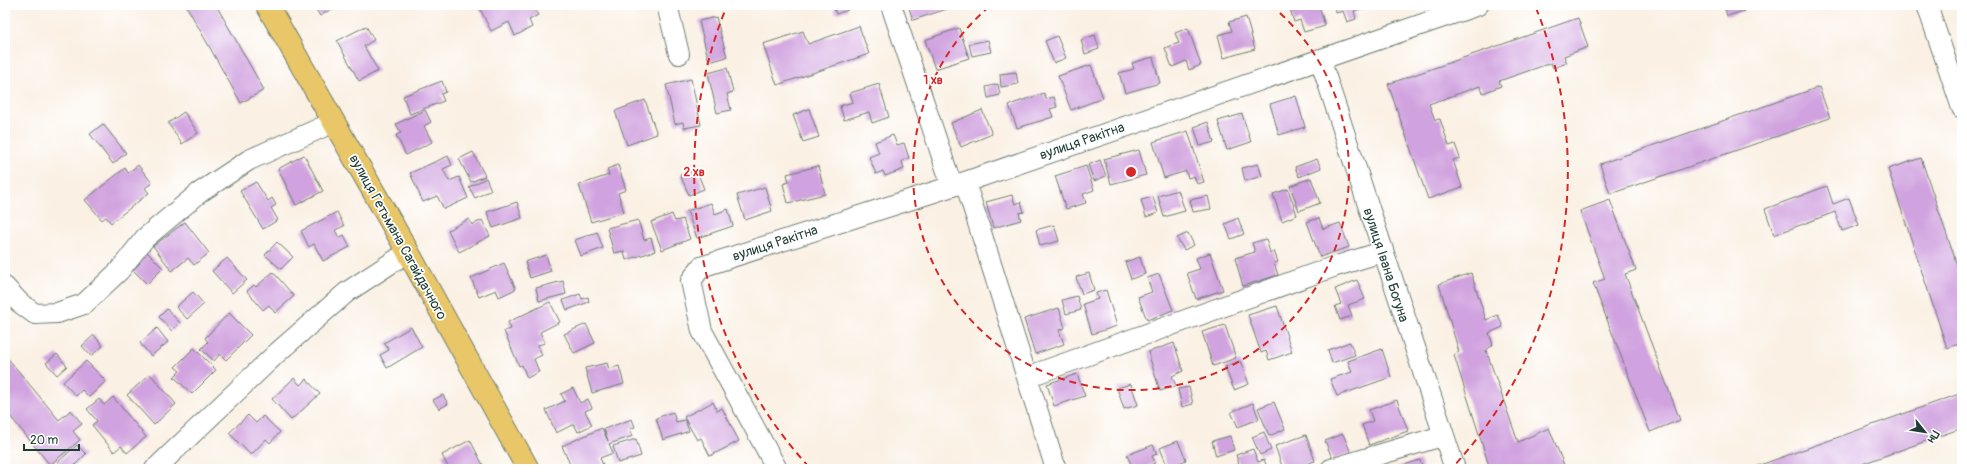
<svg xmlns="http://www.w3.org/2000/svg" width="1967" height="474" font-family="Pangolin,sans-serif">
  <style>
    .building { fill: #d0a2df }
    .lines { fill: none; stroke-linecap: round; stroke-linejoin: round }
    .minor-casing { stroke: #6c7c71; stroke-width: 22 }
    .major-casing { stroke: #6c7c71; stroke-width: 24 }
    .minor { stroke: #fff; stroke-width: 20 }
    .major { stroke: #e9c769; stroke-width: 22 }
    .ring { fill: none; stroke: #d62828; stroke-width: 2; stroke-dasharray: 7 5 }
    .labels { text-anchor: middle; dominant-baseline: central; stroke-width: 3.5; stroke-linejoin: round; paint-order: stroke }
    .street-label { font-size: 14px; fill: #1f3d34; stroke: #fff }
    .centre { fill: #d62828; stroke: #fff; stroke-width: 2 }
    .ring-label { font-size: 12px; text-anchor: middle; font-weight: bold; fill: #d62828; stroke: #fff; stroke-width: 3.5; stroke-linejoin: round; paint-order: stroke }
  </style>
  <rect width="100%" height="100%" fill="#fff"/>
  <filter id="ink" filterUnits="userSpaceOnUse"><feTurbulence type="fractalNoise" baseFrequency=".025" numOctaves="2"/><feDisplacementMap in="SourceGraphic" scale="8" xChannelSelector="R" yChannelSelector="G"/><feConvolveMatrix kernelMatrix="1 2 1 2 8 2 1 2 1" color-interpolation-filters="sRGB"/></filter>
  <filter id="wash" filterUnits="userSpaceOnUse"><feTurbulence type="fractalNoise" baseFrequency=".012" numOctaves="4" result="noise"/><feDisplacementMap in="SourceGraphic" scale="16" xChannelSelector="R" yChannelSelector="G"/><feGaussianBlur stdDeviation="0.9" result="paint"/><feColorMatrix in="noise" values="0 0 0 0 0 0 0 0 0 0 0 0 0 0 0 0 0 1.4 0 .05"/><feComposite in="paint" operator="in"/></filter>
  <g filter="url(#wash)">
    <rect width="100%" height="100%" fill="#faf0e3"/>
    <g id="blocks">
      <path class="building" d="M191 5H216L264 90 241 103 187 7Z
        M313 5H338L320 16Z
        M478 5H542L535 9 538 15 529 20 532 27 515 36 509 22 491 31Z
        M833 5H846L848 10 836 14Z
        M908 5H949L950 8 913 20Z
        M1289 5H1319L1325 26 1304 32 1300 20 1294 22Z
        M1334 5H1364L1365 8 1354 11 1356 19 1347 22 1343 11 1336 13Z
        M1724 5H1742L1744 11 1727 16Z
        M716 17 727 57 709 62 699 21Z
        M1246 17 1255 49 1224 58 1218 35 1232 31 1229 22Z
        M1578 18 1588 47 1564 56 1567 63 1553 68 1551 63 1499 81 1501 86 1483 93 1480 86 1429 104 1435 120 1440 119 1449 146 1455 144 1460 158 1453 160 1462 187 1428 199 1388 84Z
        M366 26 374 40 364 46 378 71 359 81 337 41Z
        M859 26 869 54 777 85 763 44 803 31 808 44Z
        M959 28 969 58 935 69 925 40Z
        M1188 28 1201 65 1189 70 1186 61 1172 67 1165 48 1179 43 1175 33Z
        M1095 35 1099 49 1085 54 1081 40Z
        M1057 36 1066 58 1054 63 1045 41Z
        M988 40 991 52 972 56 969 44Z
        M1153 57 1160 83 1125 93 1119 73 1134 69 1132 63Z
        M1091 65 1103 98 1071 110 1058 76Z
        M727 68 733 92 727 94 731 110 717 113 708 73Z
        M1016 72 1018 84 1001 87 1000 74Z
        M691 79 701 125 684 128 683 122 675 124 666 85Z
        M442 81 446 92 441 94 444 101 410 114 403 96Z
        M879 84 889 117 872 123 869 112 844 120 840 106 853 102 850 93Z
        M998 84 1000 95 988 98 986 87Z
        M1819 87 1830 118 1610 194 1600 164Z
        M1044 93 1046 99 1054 97 1057 107 1050 109 1053 117 1017 128 1009 105Z
        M1296 96 1305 127 1279 135 1270 104Z
        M645 100 657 134 627 145 615 111Z
        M809 109 819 137 803 142 793 115Z
        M425 110 431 122 424 126 432 142 406 155 396 135 401 133 396 124Z
        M982 110 992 134 961 147 951 123Z
        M184 112 198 133 182 144 168 123Z
        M1242 114 1251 142 1227 150 1218 121Z
        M1208 122 1214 142 1200 146 1194 127Z
        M103 124 126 153 113 164 90 134Z
        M1188 131 1204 182 1197 184 1194 176 1188 178 1186 171 1164 178 1153 142Z
        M893 135 897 145 904 143 909 158 902 161 904 169 885 176 883 171 876 174 869 157 879 153 875 142Z
        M1139 150 1146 175 1111 184 1104 159Z
        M473 152 485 176 471 182 459 159Z
        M304 155 323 191 296 205 278 169Z
        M448 156 452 165 443 169 449 181 459 177 468 198 444 209 437 196 423 202 410 173Z
        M1921 158 1962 280V343L1947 348 1888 169Z
        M1317 159 1321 168 1299 177 1295 167Z
        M1100 160 1106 176 1094 181 1088 165Z
        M1258 164 1262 176 1245 181 1242 168Z
        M138 165 152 183 145 188 149 193 111 223 106 217 102 220 85 200 125 168 128 173Z
        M618 165 626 190 618 193 624 212 591 222 579 185 609 175 607 169Z
        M818 166 825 194 788 203 783 184 789 182 787 174Z
        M1086 166 1094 190 1083 194 1086 203 1066 209 1055 176Z
        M696 169 704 189 689 195 680 175Z
        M486 178 491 190 475 198 469 187Z
        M1311 178 1320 203 1299 211 1290 186Z
        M256 182 268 201 272 198 276 205 271 208 278 220 263 229 240 191Z
        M1827 186 1833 204 1849 198 1859 225 1842 231 1835 212 1774 235 1765 209Z
        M765 187 772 211 745 220 737 195Z
        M1288 189 1297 215 1282 221 1273 194Z
        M1178 190 1185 211 1164 217 1158 196Z
        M1012 195 1015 204 1021 202 1024 212 1019 213 1021 220 993 228 986 202Z
        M1208 196 1211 209 1193 212 1190 200Z
        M1153 197 1158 213 1146 217 1141 200Z
        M1610 200 1636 270 1625 274 1680 420 1650 432 1593 283 1605 279 1580 211Z
        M517 202 522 218 493 228 487 212Z
        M711 203 715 214 728 209 733 226 697 238 687 211Z
        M337 212 344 226 335 230 339 238 344 235 350 247 323 261 314 244 309 247 301 231Z
        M672 214 675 221 683 219 690 239 662 250 651 222Z
        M1238 218 1244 234 1231 239 1225 224Z
        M1319 218 1323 229 1340 223 1349 247 1320 257 1307 222Z
        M469 219 472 225 482 220 490 236 459 252 448 230Z
        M638 220 644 240 651 238 655 251 626 260 624 251 614 253 607 228Z
        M185 222 209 253 194 265 188 258 172 271 153 246Z
        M1054 225 1059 241 1040 246 1036 230Z
        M597 232 603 248 581 256 575 240Z
        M1188 233 1194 245 1184 250 1177 238Z
        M1266 239 1270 253 1274 251 1278 262 1274 263 1278 275 1243 286 1235 258 1255 252 1252 243Z
        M277 242 293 257 281 269 265 255Z
        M145 250 163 268 147 284 133 270 140 263 137 259Z
        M1210 253 1223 290 1196 299 1187 273 1200 269 1196 258Z
        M546 255 551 271 530 278 525 262Z
        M1140 257 1145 274 1131 279 1125 262Z
        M227 258 247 280 232 293 212 271Z
        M504 263 516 289 499 297 496 290 479 297 471 278Z
        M273 272 294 296 275 313 269 305 263 310 247 291 254 285 256 287Z
        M1089 273 1094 290 1082 294 1076 277Z
        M1471 273 1486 320 1498 315 1503 327 1489 333 1493 345 1486 350 1518 442 1549 428 1564 465 1553 469H1490L1454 355 1459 352 1439 284Z
        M1159 274 1173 310 1147 320 1138 297 1152 292 1147 278Z
        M1357 280 1365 299 1348 305 1352 316 1340 320 1335 306 1341 304 1335 289Z
        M563 281 566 294 539 301 536 288Z
        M1106 290 1117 326 1092 334 1083 304 1098 299 1096 293Z
        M193 292 204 304 187 319 176 307Z
        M580 294 582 299 588 297 589 302 567 310 563 300Z
        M1077 296 1081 310 1066 314 1062 300Z
        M550 302 560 322 540 332 545 343 538 345 542 355 534 359 539 372 527 378 522 365 519 366 504 331 511 329 508 322Z
        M1277 306 1292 352 1269 360 1266 351 1261 353 1248 315Z
        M1059 308 1065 328 1059 330 1064 344 1035 354 1024 319Z
        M167 309 180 323 172 331 159 317Z
        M229 313 251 335 226 360 220 354 214 361 201 349 208 342 205 338Z
        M586 324 595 343 574 353 564 334Z
        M1225 325 1236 358 1213 366 1202 332Z
        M411 327 422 347 387 368 380 355 389 350 384 343Z
        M157 328 168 342 151 356 140 343Z
        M94 335 103 346 91 356 82 346Z
        M1350 342 1355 355 1332 363 1328 350Z
        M1174 343 1183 371 1172 376 1176 386 1160 391 1148 352Z
        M194 348 216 370 192 394 174 377 180 371 175 367Z
        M1382 349 1391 377 1337 396 1330 379 1352 372 1348 361Z
        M57 354 67 366 57 375 46 363Z
        M5 355 59 420 71 410 82 424 73 431 80 440 50 465 5 410Z
        M86 361 106 381 89 397 82 390 76 396 63 382Z
        M1240 361 1249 384 1234 390 1225 367Z
        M607 363 609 369 619 366 624 384 592 393 585 368Z
        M150 374 176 404 154 425 127 395Z
        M1077 374 1085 396 1054 406 1047 384Z
        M294 378 300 385 306 379 320 394 291 420 272 399Z
        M1131 384 1138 405 1124 409 1117 388Z
        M1189 387 1193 404 1182 407 1178 389Z
        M573 388 580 403 588 399 592 408 585 411 592 425 578 432 574 424 556 433 546 410 565 401 561 394Z
        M1962 393V428L1848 469H1749Z
        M443 395 448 404 439 409 433 400Z
        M113 397 146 437 127 453 121 446 114 452 92 425 97 421 87 409 99 399 104 405Z
        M1397 400 1408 431 1369 445 1362 425 1373 421 1369 410Z
        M713 402 717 411 722 408 739 441 710 456 701 438 697 440 684 417Z
        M1274 402 1285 429 1269 436 1258 408Z
        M1253 403 1259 419 1238 427 1231 412Z
        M673 412 676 422 685 420 689 431 663 440 656 418Z
        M248 415 256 423 263 416 280 432 270 443 266 439 251 455 229 433Z
        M632 419 635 427 630 429 633 436 609 444 613 453 600 458 603 465 593 469H572L562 446 602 428 608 441 604 429Z
        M1264 432 1271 450 1260 455 1252 437Z
        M1343 434 1351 453 1333 460 1325 441Z
        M1306 435 1315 461 1291 469H1283L1275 446Z
        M1230 436 1234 450 1216 456 1212 441Z
        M636 439 641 456 618 463 613 446Z
        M470 440 485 469H449L442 455Z
        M1178 441 1186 460 1168 468 1160 448Z
        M77 445 86 454 71 469H62L57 463Z
        M1153 445 1157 454 1152 456 1155 463 1141 469H1133L1127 455Z
        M1253 449 1258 462 1264 460 1268 469H1227L1239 464 1236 455Z
        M1420 460 1423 469H1391Z"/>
    </g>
  </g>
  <g filter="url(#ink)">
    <use href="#blocks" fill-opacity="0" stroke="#6c7c71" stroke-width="1"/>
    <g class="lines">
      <defs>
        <path id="minor" d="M667 5 679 54
          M891 5 952 186
          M1927 5 1962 108
          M1320 59 1455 469
          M965 182 1056 469
          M5 287 20 303 35 314 57 313 84 304 119 271 145 238 199 193 249 160 334 122
          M1027 377 1333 267 1382 252
          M155 469 278 352 347 292 408 252
          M777 469 702 331 691 281 701 267 965 182 1478 5
          M1331 469 1442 436"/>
        <path id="major" d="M267 5 408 252 528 469"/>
      </defs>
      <use href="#minor" class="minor-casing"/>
      <use href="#major" class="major-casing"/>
      <use href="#minor" class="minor"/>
      <use href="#major" class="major"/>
    </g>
  </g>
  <g class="ring">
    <path d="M1271 5A218 218 0 1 1 991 5"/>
    <path d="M809 467A437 437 0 0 1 726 8M1536 8A437 437 0 0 1 1453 467"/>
  </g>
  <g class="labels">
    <g class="street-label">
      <text transform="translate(1082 141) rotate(-19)">вулиця Ракітна</text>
      <text transform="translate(398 237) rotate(61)">вулиця Гетьмана Сагайдачного</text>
      <text transform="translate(775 243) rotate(-18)">вулиця Ракітна</text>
      <text transform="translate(1386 265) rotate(72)">вулиця Івана Богуна</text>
    </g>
  </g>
  <circle cx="1131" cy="172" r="6" class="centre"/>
  <g class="ring-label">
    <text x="933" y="84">1 хв</text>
    <text x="694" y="176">2 хв</text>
  </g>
  <rect width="1967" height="474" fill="none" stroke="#fff" stroke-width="20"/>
  <g transform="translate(1925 432) rotate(120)" stroke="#ffffff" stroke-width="3" paint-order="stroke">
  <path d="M0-3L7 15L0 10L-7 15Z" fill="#1f3d34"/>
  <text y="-6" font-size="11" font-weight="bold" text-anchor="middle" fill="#1f3d34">Пн</text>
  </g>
  <path d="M24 444v6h55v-6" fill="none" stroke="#1f3d34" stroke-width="2"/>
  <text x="30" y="444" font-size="12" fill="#1f3d34" stroke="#ffffff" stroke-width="3" paint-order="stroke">20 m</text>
</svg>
